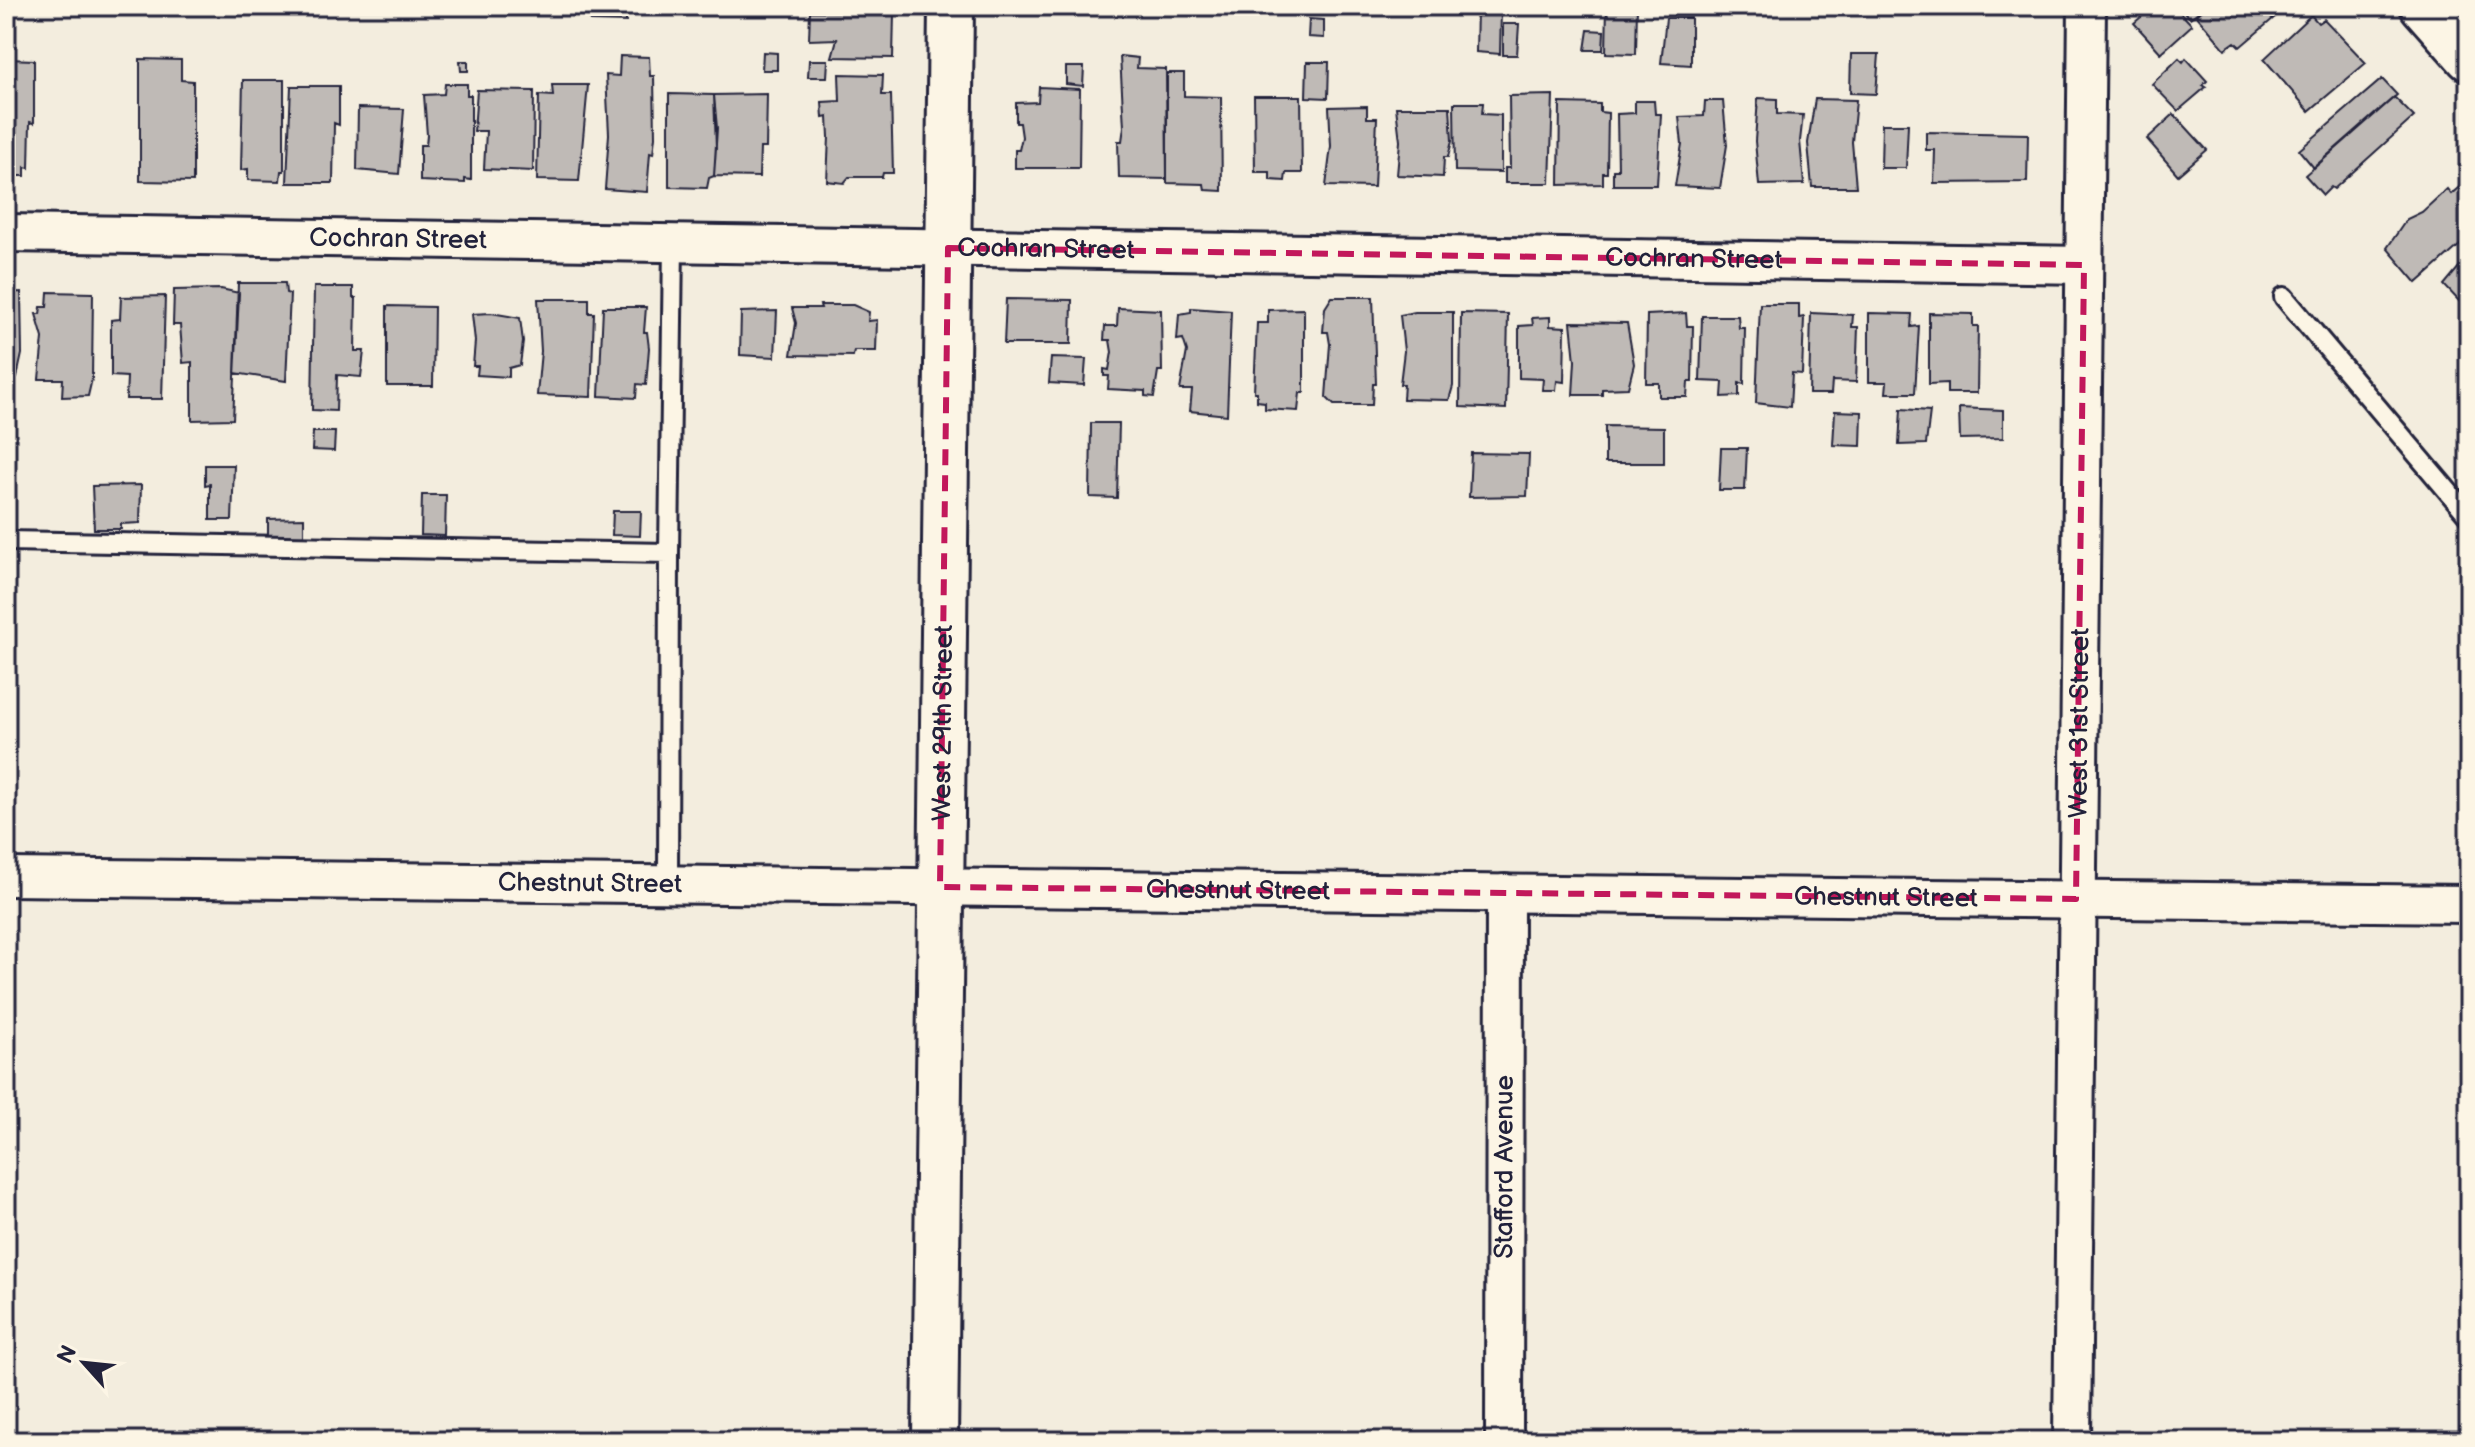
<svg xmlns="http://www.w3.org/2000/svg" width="2475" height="1447" font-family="'Balsamiq Sans',sans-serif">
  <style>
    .building { fill: #bfbab6; stroke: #22223b; stroke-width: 2 }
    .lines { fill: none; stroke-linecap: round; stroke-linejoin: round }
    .service-casing { stroke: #22223b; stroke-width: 24 }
    .minor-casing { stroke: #22223b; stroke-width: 42 }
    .tertiary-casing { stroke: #22223b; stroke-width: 50 }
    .primary-casing { stroke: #22223b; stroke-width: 50 }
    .service { stroke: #fcf5e5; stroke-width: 18 }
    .minor { stroke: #fcf5e5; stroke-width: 36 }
    .tertiary { stroke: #fcf5e5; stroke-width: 44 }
    .primary { stroke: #fcf5e5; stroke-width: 44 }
    .marked { fill: none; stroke: #c2185b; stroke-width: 6; stroke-dasharray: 16 10; stroke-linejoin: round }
    .labels { text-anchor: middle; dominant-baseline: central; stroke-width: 6; stroke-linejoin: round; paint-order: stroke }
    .street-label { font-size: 26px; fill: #22223b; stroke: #fcf5e5 }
  </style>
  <rect width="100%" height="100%" fill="#f3edde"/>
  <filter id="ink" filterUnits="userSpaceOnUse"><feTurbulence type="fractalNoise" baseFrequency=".0125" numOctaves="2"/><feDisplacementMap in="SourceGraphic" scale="16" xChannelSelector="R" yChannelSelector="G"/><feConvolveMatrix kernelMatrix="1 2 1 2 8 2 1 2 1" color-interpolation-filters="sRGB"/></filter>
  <g filter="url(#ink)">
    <path class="building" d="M590 6H626V22L590 21Z
      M1378 6H1420V8Z
      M1607 6H1637L1636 54 1606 53Z
      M2154 6H2174L2192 25 2161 53 2134 23Z
      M2178 6H2206L2190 18Z
      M2206 6H2288L2240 47 2235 42 2225 49 2196 15Z
      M1477 10H1501L1500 54 1476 52Z
      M810 11 894 13 893 58 832 57 837 39 809 40Z
      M2311 15 2318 23 2324 19 2366 63 2309 111 2264 59Z
      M1666 18H1691V65L1661 63Z
      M1309 19 1324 20V38L1308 37Z
      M1503 24H1519L1517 55H1503Z
      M1588 30 1604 31 1603 50H1585Z
      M763 52 777 53V70H762Z
      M1851 54H1879L1876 94 1850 93Z
      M620 56 649 57 650 76H654L655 137 653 154 650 153 647 192 605 189 609 134 606 75 619 76Z
      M1120 56 1138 58 1137 68 1166 69 1167 179 1119 178 1118 141H1122L1124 127Z
      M2179 58 2183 62 2186 58 2207 81 2203 85 2206 87 2178 111 2152 84Z
      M6 59 34 60V123L30 122 29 168 25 167V176H6Z
      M140 59 181 60V80L193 81V182L140 181Z
      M809 60H828L827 77H808Z
      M460 61H468V71H461Z
      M1307 62H1329L1328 98 1306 97Z
      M1066 67H1084L1083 86 1066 84Z
      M1167 73H1184V96L1221 97 1222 191 1205 190 1204 184 1167 183Z
      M839 74 883 75 882 95H891L893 173H883L882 177H849L844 183 827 181 829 137 828 117 823 118 822 102 840 101Z
      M2382 79 2397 95 2314 168 2299 150Z
      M243 80H284V171H281L280 181 248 180V169L241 170Z
      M445 84H467V95H471V180L465 179V183L420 181V145H426L427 135 424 95 444 94Z
      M552 85H588L579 181 537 180 539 95 553 96Z
      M291 86H339V125L334 123 333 183H287Z
      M1039 87 1080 89 1079 168H1015V150H1019L1022 137 1020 123H1016V103L1038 102Z
      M477 90 534 91 533 171 484 169 486 131H474Z
      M669 94 714 95 716 148 714 176 709 178 707 188 669 187Z
      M767 94 766 148H760L759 177 714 176 717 128 714 95Z
      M1553 95 1550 183H1505V168H1510L1509 96Z
      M1254 96H1301L1302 173H1286L1285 181 1270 180V172H1255Z
      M2394 97 2414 117 2334 189 2331 187 2323 195 2305 175Z
      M1758 98 1777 99V114L1803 115 1800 141 1804 184 1759 185 1755 141Z
      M1815 99 1856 100 1852 142 1856 187H1812L1808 143Z
      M1635 101H1654L1655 114H1661L1657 185H1613V170H1618L1617 114 1635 113Z
      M1705 101H1723L1727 145 1720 188 1675 186 1682 144 1679 117 1704 116Z
      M1454 103H1483L1482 114 1501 115V172L1455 171Z
      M1560 103 1600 104V112L1608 113 1607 173H1603V184L1559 185Z
      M1367 106V118H1377L1374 187 1326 186 1331 146 1329 107Z
      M1396 107H1450L1452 141 1448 157H1444L1443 177 1397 175 1400 141Z
      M358 108 404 109 399 174 357 170Z
      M2174 114 2207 150 2178 175 2147 139Z
      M1882 124H1908L1906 168H1881Z
      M1926 132 2028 134 2027 182 1934 183 1935 150H1926Z
      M2469 179V237L2417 283 2387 248 2407 219 2422 212 2447 189 2451 194Z
      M2469 255V291L2459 301 2444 285Z
      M238 283H285L286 293 290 294 286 381 235 373Z
      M314 287H353V298H356L355 351H364L361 377 337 375 336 411 312 410Z
      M221 289 239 293 233 419 192 420V362L183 363 180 325H173L174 290Z
      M21 292 22 354 17 377 6 376V293Z
      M48 292 93 293 92 379 88 396 62 397 63 379H39L43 338 36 314H40L41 307H47Z
      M165 296 162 399H126L127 377 111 376V320L120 319 121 297Z
      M1332 297H1373L1376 384H1373L1372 405H1334L1326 397 1330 344 1328 332H1323L1325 308Z
      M538 299H589V313H594L591 397 537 395 541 351Z
      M1006 299 1072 300 1071 344H1004Z
      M1760 304H1799V318L1804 317 1802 374 1792 373 1790 407 1756 403Z
      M820 305H853L869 312 868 321 877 320 876 351H854L853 356 791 355 796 323 792 308H821Z
      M387 306 434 307 433 386H387Z
      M603 307H646L644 332H647L649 348 646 385 637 384 636 398 599 396Z
      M1118 308 1161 310 1162 371H1158L1154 397 1145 396V391L1108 389 1109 376H1104V369L1109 370 1112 352 1110 340H1104L1105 326H1117Z
      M1191 308 1231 311 1227 415 1190 411 1192 390H1180L1187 351 1183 339 1177 340 1179 314 1191 312Z
      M1304 309V393H1300L1298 411 1265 409V402L1257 401V392H1254L1257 323H1268V310Z
      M777 311 775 357 740 355 741 312Z
      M1415 312H1453V386L1449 400 1403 399 1404 384H1400L1404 351 1400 315Z
      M491 313 520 318 523 342 520 365 509 368V377L477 375 478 366H473L475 341 472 314Z
      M1461 313 1508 314 1506 409 1460 407Z
      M1686 313 1687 326H1693L1692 382H1688L1687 397H1659V383H1646L1647 315Z
      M1811 313 1853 315 1852 327H1858L1856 382 1832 381 1831 394H1809Z
      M1869 313 1912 314 1911 327 1919 326 1915 393H1886L1887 382H1869Z
      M1929 313 1973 314V326H1978L1977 393H1947V383L1929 384Z
      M1702 316H1738L1739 328H1745L1744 384 1739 383V396L1722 397 1723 382 1700 381Z
      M1550 317V326L1565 327 1564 382 1557 381 1556 390H1542L1543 379 1519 378V326L1533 325 1532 318Z
      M1571 322 1627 323 1634 364 1628 388 1602 389V395H1573L1575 361Z
      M1051 358 1086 359 1084 385 1049 383Z
      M1959 408 2003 410V438L1960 439Z
      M1901 409 1930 411 1926 444 1899 445Z
      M1835 411 1862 412 1861 446 1833 445Z
      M1091 423H1119L1117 498 1090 497Z
      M1605 426 1664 427V463H1605Z
      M313 432H335L334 451 312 450Z
      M1721 448H1747L1745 490H1719Z
      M1471 453 1529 454 1527 496 1469 497Z
      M205 465H234L232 520H210V484L205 485Z
      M141 485 140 523 121 524V529H94L92 486Z
      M422 495H446L445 536 421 535Z
      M613 511H641L640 536 612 535Z
      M304 518V544L268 542V519Z"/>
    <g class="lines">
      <defs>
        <path id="service" d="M2284 297 2469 516
          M6 541 669 553 668 884
          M669 553 673 244"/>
        <g id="minor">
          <path id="s1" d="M6 233 2084 265"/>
          <path id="s2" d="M6 877 2469 904"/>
          <path id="s3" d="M1504 1441 1505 893"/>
          <path id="s4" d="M2072 1441 2087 6"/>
        </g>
        <g id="tertiary">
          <path id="s5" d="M935 1441 951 6"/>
        </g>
        <path id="primary" d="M2423 6 2469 58"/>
      </defs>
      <use href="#service" class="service-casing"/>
      <use href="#minor" class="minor-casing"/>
      <use href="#tertiary" class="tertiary-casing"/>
      <use href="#primary" class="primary-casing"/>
      <use href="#service" class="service"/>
      <use href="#minor" class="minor"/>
      <use href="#tertiary" class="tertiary"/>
      <use href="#primary" class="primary"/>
    </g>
  </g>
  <path class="marked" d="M948 248 2084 265 2076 899 940 887Z"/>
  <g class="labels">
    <g class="street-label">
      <text stroke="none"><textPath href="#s1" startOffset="392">Cochran Street</textPath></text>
      <text stroke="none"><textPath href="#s1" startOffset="1040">Cochran Street</textPath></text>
      <text stroke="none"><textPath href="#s1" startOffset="1688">Cochran Street</textPath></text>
      <text stroke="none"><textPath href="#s5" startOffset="718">West 29th Street</textPath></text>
      <text stroke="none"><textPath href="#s4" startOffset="718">West 31st Street</textPath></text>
      <text stroke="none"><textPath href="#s2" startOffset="584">Chestnut Street</textPath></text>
      <text stroke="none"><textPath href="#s2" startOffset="1232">Chestnut Street</textPath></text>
      <text stroke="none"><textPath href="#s2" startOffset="1880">Chestnut Street</textPath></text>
      <text stroke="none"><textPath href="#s3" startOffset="274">Stafford Avenue</textPath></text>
    </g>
  </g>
  <rect width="2475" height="1447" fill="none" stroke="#fcf5e5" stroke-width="32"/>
  <rect x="16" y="16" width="2443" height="1415" fill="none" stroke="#22223b" stroke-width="3" filter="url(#ink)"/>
  <g transform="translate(84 1363) rotate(297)" stroke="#fcf5e5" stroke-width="6" paint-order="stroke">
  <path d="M0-6L14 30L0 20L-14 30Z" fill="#22223b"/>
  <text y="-12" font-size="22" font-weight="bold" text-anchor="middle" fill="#22223b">N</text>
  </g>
</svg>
